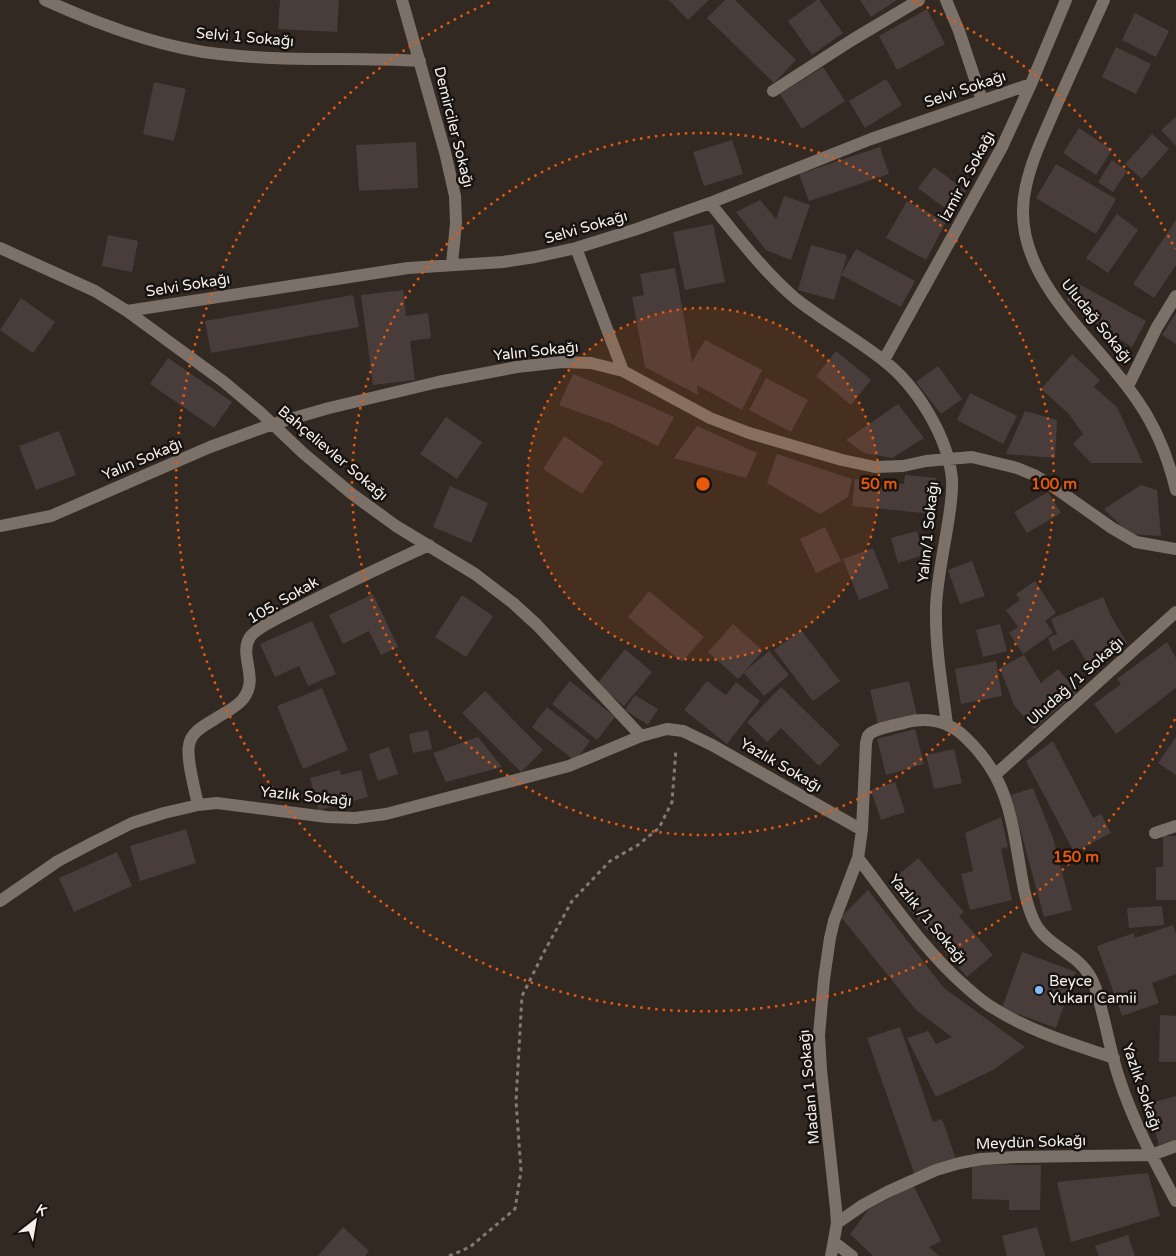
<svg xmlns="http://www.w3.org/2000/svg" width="1176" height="1256" font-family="'Varela Round',sans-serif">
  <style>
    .building { fill: #493d3c }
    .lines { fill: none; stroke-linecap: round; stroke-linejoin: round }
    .path { stroke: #827a74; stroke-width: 3; stroke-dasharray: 4 4; stroke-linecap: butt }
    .street { stroke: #7b7169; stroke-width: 12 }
    .ring { fill: none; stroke: #e8590c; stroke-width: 2.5; stroke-dasharray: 2.5 5 }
    .poi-dot { fill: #86bbfb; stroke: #171310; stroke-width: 2 }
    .labels { text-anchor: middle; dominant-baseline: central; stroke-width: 5; stroke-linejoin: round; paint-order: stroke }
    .street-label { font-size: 15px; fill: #f5efea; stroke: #171310 }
    .poi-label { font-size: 15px; fill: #f5efea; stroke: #171310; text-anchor: start }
    .centre { fill: #e8590c; stroke: #171310; stroke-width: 2.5 }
    .ring-label { font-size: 15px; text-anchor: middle; font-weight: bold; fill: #e8590c; stroke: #171310; stroke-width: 5; stroke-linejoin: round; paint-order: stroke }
  </style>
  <rect width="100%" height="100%" fill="#322923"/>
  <path class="building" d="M280 0H339L337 32 278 29Z
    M669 0H709L688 20Z
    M725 0H735L796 60 774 83 707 18Z
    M817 0H819L843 33 812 55 788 21Z
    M860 0H897L871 17Z
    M927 9 945 44 897 70 879 36Z
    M1135 13 1169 31 1156 57 1122 40Z
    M1116 47 1151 64 1136 94 1102 77Z
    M823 67 845 101 802 129 780 94Z
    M886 79 902 105 865 128 849 101Z
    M154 82 186 89 174 141 143 134Z
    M1176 117V146L1161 130Z
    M1079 128 1112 150 1096 175 1063 153Z
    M1152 134 1169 149 1142 179 1125 164Z
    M732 140 743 174 704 186 693 152Z
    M416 142 418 188 359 191 356 145Z
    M880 147 889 174 809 201 799 174Z
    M1112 160 1127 171 1113 192 1098 182Z
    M1056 164 1116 199 1096 234 1036 198Z
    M934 167 966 191 950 212 918 188Z
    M784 196 810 205 791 260 766 250 736 212 760 200 776 219Z
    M907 201 946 222 926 260 886 238Z
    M1117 214 1138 230 1108 273 1086 258Z
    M1176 220V265L1154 298 1133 284Z
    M713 224 725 282 685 290 673 232Z
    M108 235 138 241 132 272 102 266Z
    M811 245 847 255 834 300 798 290Z
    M856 249 915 281 901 307 841 275Z
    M675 268 692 362 705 340 762 370 742 410 697 385 698 395 645 367 632 297 644 295 640 274Z
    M1077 283 1146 321 1132 347 1090 320 1067 300Z
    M403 290 406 316 428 313 431 338 410 341 415 380 373 385 361 295Z
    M353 295 359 327 211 353 205 321Z
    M21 298 55 322 33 353 0 330Z
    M1176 313V344L1162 335Z
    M836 351 871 380 851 405 816 376Z
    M1072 354 1100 380 1094 387 1117 407 1143 463H1091L1073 444 1083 434 1069 414 1041 389Z
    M168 358 232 402 214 428 150 384Z
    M938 366 962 399 941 414 916 382Z
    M573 374 625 395 674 417 658 446 612 424 559 405Z
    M766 378 808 400 791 432 749 410Z
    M970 393 1017 416 1003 444 957 420Z
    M898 404 924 438 892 458 864 453 846 440Z
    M1025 411 1057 420 1055 458 1006 454Z
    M446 417 482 442 457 479 420 454Z
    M697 426 757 453 746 478 674 458Z
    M59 431 76 475 36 490 19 446Z
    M564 436 603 462 582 494 543 469Z
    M777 454 852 479 848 497 820 514 767 483Z
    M905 475 936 478 933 514 852 506 855 479 904 484Z
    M1141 485 1157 490 1161 536 1129 534 1104 509Z
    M450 486 488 503 471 543 433 527Z
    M1048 492 1061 513 1027 533 1014 512Z
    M825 527 841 561 816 573 800 539Z
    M917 531 924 555 898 563 891 538Z
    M873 548 889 588 859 600 843 559Z
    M972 561 985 596 960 604 948 570Z
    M1035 581 1056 613 1045 621 1053 633 1023 654 1009 633 1018 627 1006 610 1020 600 1016 594Z
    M649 591 704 637 682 662 628 617Z
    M373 594 398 647 381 655 369 631 343 644 329 615Z
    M462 595 493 616 466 657 435 637Z
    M1103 597 1111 616 1127 643 1089 666 1073 639 1053 651 1048 638 1057 634 1051 619Z
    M312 621 336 674 308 686 299 666 275 677 260 644Z
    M733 624 763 651 744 672 769 651 789 675 764 696 744 673 738 679 708 652Z
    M1000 624 1007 651 983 657 976 630Z
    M801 630 840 681 813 701 774 650Z
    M1167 642 1176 658V688L1116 734 1094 704 1121 684 1117 679Z
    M625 649 652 672 624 706 597 684Z
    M1024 655 1041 683 1058 669 1077 692 1034 729 1014 705 1000 668Z
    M996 661 1002 696 961 704 955 669Z
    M570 681 615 717 597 740 552 704Z
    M707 681 726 695 736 682 760 701 727 744 684 710Z
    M909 681 917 715 878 724 870 690Z
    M781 687 840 745 819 766 781 728 767 742 747 722Z
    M322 688 348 750 303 769 277 706Z
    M485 691 543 750 521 772 462 713Z
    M635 695 658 709 648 725 625 710Z
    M547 707 590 741 575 761 532 727Z
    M915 729 924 764 886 775 877 739Z
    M428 730 432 749 413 753 409 734Z
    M478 737 502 767 446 782 433 753Z
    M1176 737V775L1158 763Z
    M1053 741 1093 818 1101 814 1111 833 1074 852 1026 761Z
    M389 747 398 774 378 781 369 754Z
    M954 749 962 783 934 789 926 755Z
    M340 770 341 775 361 770 368 797 319 810 310 778Z
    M895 782 905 812 881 820 871 790Z
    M1033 788 1053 838 1072 910 1044 917 1011 795Z
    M1001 817 1008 847 1001 849 1012 900 970 910 961 874 973 871 965 833Z
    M186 829 196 863 140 881 130 846Z
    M1163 836H1176V900H1156V867H1163Z
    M117 852 132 886 74 912 59 878Z
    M918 858 964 912 959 916 993 955 967 977 888 884Z
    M868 890 944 988 1025 1047 993 1070 936 1097 907 1038 928 1031 936 1044 952 1037 916 1010 841 917Z
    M1162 906 1164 925 1129 928 1127 908Z
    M1173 925 1176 934V974L1152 983 1159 1003 1122 1016 1097 946 1134 933 1135 938Z
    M1022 952 1076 972 1056 1028 1002 1008Z
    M1160 1015 1176 1016V1062H1159Z
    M900 1027 933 1122 942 1119 956 1159 914 1173 867 1038Z
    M1176 1096V1140L1159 1145 1147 1104Z
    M972 1164 1041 1165 1040 1210H1009V1200L972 1199Z
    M1148 1173 1160 1216 1071 1242 1057 1182Z
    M913 1185 941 1241 929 1247 939 1256H873L850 1234 868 1210Z
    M343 1227 369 1251 365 1256H318Z
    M1037 1227 1045 1256H1007L1002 1236Z
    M1128 1235 1135 1256H1099L1095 1246Z"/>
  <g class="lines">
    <path class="path" d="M449 1256 470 1247 515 1209 521 1171 516 1101 522 996 544 952 572 901 610 861 638 845 659 828 672 802 676 749"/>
    <path class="street" d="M45 0C98 24 161 48 219 54 286 62 353 57 420 61
      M402 0 445 152 455 196 456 223 452 264
      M946 0 959 31 982 100
      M1104 0C1088 35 1073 69 1057 104 1046 130 1032 158 1026 186 1005 273 1095 337 1137 400 1156 427 1168 457 1176 490
      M773 91 852 40 919 0
      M710 203C736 235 765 273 796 299 824 321 855 338 883 360 917 386 948 437 952 479 953 497 949 517 946 535 942 559 937 583 936 607 935 646 942 686 947 724
      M0 248 95 291 127 311 224 382 261 413 303 453 352 494 396 526 475 574 513 603 537 625 641 736
      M576 248 623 371
      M127 311 408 268 503 262 535 257 576 248 637 229 710 203 871 139 1031 84
      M884 360 1002 147 1031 84 1066 0
      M1128 386 1157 327 1176 296
      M0 526 51 516 210 447 273 424 329 408 438 382 517 367 562 362 591 363 623 371 710 418 749 433 842 460 875 467 903 466 926 461 972 457 1017 468 1034 475 1051 485 1112 528 1136 542 1176 549
      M996 774 1176 612
      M198 805C195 790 186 758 189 745 191 732 205 725 215 719 224 713 237 707 243 699 260 678 238 656 250 637 256 628 282 616 292 611 337 588 383 566 429 545
      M1155 833 1176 826
      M858 858C892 902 923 949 965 986 974 994 984 1003 995 1009 1032 1032 1073 1044 1114 1058
      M0 901 58 861 94 842 132 823 164 813 198 805 217 803 327 817 355 818 386 814 569 766 641 736 667 729 683 731 712 745 862 830 866 743C867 740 867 738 868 736 873 728 898 725 907 722 929 717 950 722 966 738 1006 776 1011 814 1020 867 1023 885 1026 904 1034 921 1045 945 1077 953 1090 976 1095 984 1098 995 1100 1004 1107 1029 1111 1054 1119 1078 1133 1121 1154 1161 1176 1201
      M837 1223 863 1205 887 1192 936 1170 960 1163 981 1159 1017 1157 1151 1155 1176 1146
      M835 1243 852 1256
      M831 1256 837 1223 836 1209 821 1070 819 1035 824 979 830 938 834 921 858 858 862 830"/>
  </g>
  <circle cx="703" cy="484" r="176" fill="#e8590c" fill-opacity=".12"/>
  <g class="ring">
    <circle cx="703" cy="484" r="176"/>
    <circle cx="703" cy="484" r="351"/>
    <path d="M1175 719A527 527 0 1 1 493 1M913 1A527 527 0 0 1 1175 249"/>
  </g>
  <circle class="poi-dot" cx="1039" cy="990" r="5"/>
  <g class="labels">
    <g class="street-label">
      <text transform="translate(245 37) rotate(5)">Selvi 1 Sokağı</text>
      <text transform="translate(965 89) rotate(-19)">Selvi Sokağı</text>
      <text transform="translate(454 127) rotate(76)">Demirciler Sokağı</text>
      <text transform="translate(967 176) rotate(-62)">İzmir 2 Sokağı</text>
      <text transform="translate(586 227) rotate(-16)">Selvi Sokağı</text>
      <text transform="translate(188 285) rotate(-9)">Selvi Sokağı</text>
      <text transform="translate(1097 321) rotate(51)">Uludağ Sokağı</text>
      <text transform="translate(536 351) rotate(-6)">Yalın Sokağı</text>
      <text transform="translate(333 453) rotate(40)">Bahçelievler Sokağı</text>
      <text transform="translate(142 459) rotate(-23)">Yalın Sokağı</text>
      <text transform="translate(928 532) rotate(-84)">Yalın/1 Sokağı</text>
      <text transform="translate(283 600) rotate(-30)">105. Sokak</text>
      <text transform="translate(1075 681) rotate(-42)">Uludağ /1 Sokağı</text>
      <text transform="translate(781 765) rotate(30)">Yazlık Sokağı</text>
      <text transform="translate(306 796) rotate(6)">Yazlık Sokağı</text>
      <text transform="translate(928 919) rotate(50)">Yazlık /1 Sokağı</text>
      <text transform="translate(809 1087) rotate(-95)">Madan 1 Sokağı</text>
      <text transform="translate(1142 1087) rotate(71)">Yazlık Sokağı</text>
      <text transform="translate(1031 1142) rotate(-2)">Meydün Sokağı</text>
    </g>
    <g class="poi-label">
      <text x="1049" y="981">Beyce<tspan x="1049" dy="17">Yukarı Camii</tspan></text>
    </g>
  </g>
  <circle cx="703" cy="484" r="8" class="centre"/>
  <g class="ring-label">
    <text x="879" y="489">50 m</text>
    <text x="1054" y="489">100 m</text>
    <text x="1076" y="862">150 m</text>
  </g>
  <g transform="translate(35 1221) rotate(31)" stroke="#171310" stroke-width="4" paint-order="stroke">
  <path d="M0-4L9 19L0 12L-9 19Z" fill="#f5efea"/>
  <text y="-8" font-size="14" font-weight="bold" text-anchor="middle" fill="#f5efea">K</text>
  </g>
</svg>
